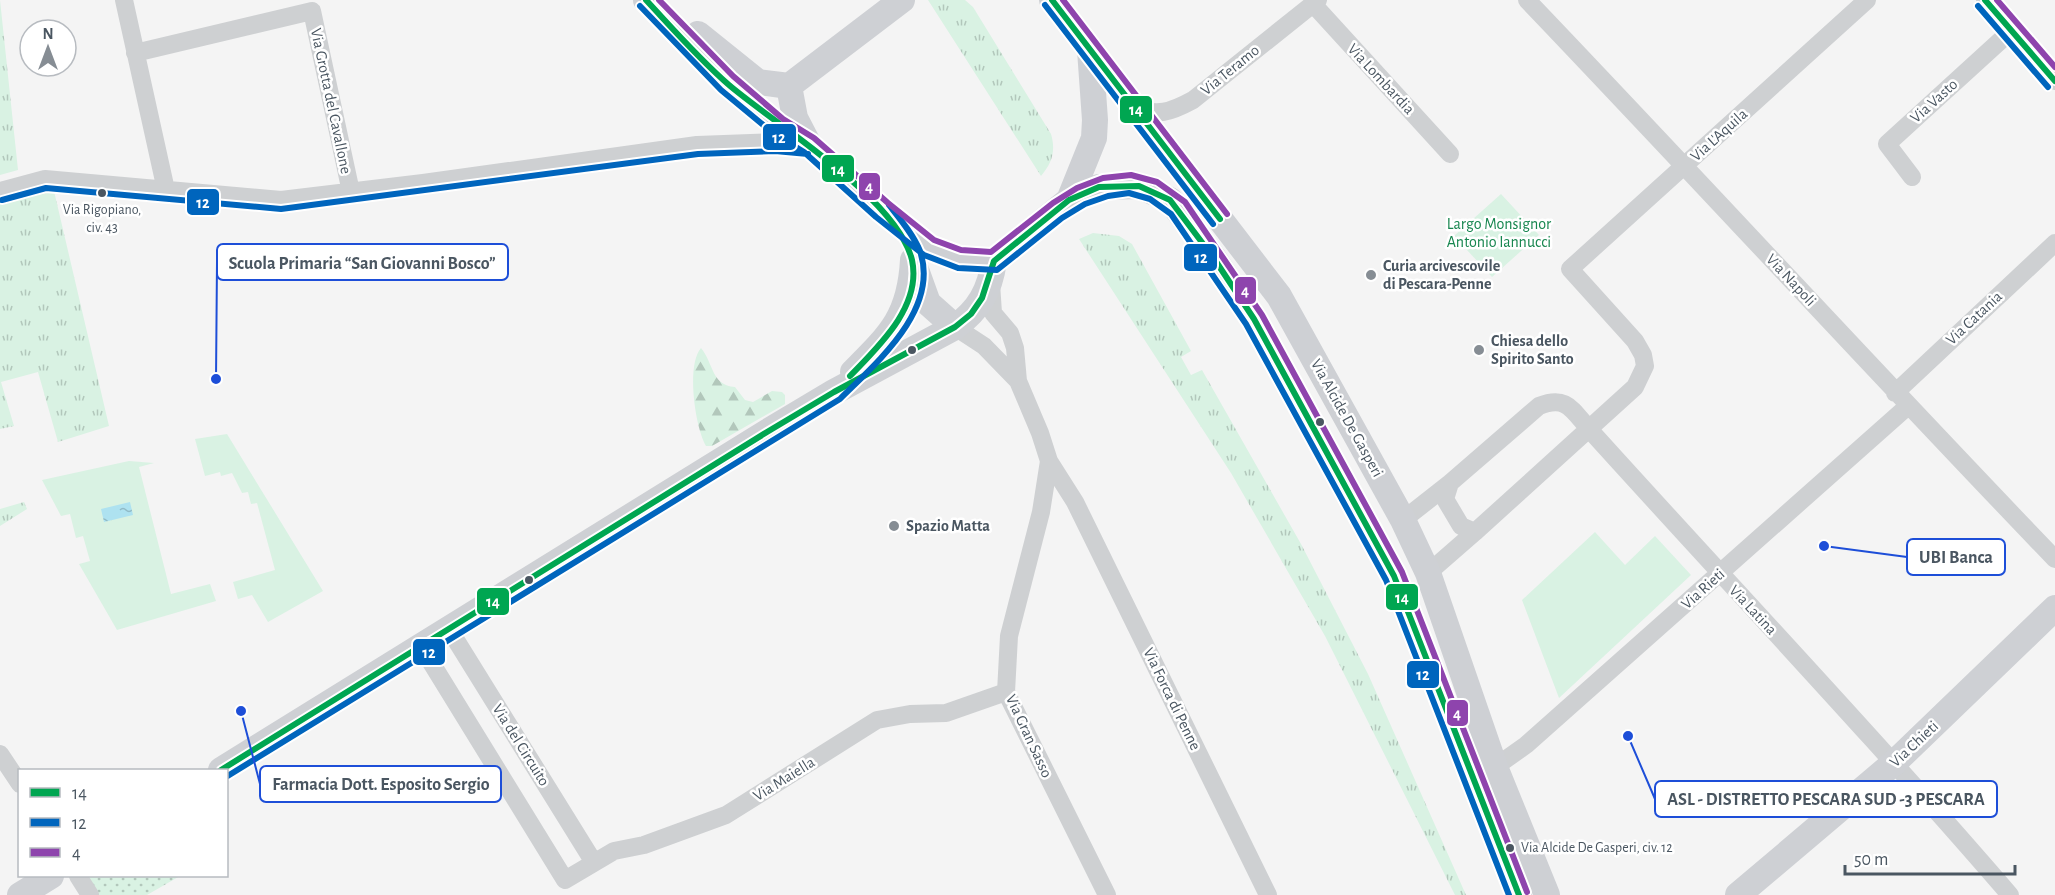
<svg xmlns="http://www.w3.org/2000/svg" width="2055" height="895" font-family="'Alegreya Sans',sans-serif">
  <style>
    .grass { fill: url(#grass-tufts) }
    .forest { fill: url(#forest-firs) }
    .park { fill: url(#park-dots) }
    .garden { fill: #d9f2e3 }
    .water { fill: url(#water-ripples) }
    .lines { fill: none; stroke-linecap: round; stroke-linejoin: round }
    .street { stroke: #ced0d2; stroke-width: 18 }
    .secondary { stroke: #ced0d4; stroke-width: 26 }
    .bus-1-casing { stroke: #fff; stroke-width: 10 }
    .bus-2-casing { stroke: #fff; stroke-width: 10 }
    .bus-3-casing { stroke: #fff; stroke-width: 10 }
    .bus-1 { stroke: #00a651; stroke-width: 6 }
    .bus-2 { stroke: #0065bd; stroke-width: 6 }
    .bus-3 { stroke: #8e44ad; stroke-width: 6 }
    .bus-dot { fill: #4a5661; stroke: #fff; stroke-width: 2 }
    .poi-dot { fill: #868d94; stroke: #fff; stroke-width: 2 }
    .labels { text-anchor: middle; dominant-baseline: central; stroke-width: 5; stroke-linejoin: round; paint-order: stroke }
    .bus-label { font-size: 14px; fill: #4a5661; stroke: #fff }
    .street-label { font-size: 16px; fill: #4a5661; stroke: #fff }
    .park-label { font-size: 16px; fill: #17864f; stroke: #fff }
    .poi-label { font-size: 16px; font-weight: bold; fill: #4a5661; stroke: #fff; text-anchor: start }
    .leader { fill: none; stroke: #1d4ed8; stroke-width: 2 }
    .callout-dot { fill: #1d4ed8; stroke: #fff; stroke-width: 2 }
    .callout { fill: #fff; stroke: #1d4ed8; stroke-width: 2 }
    .callout-label { font-size: 18px; text-anchor: middle; font-weight: bold; fill: #4a5661 }
    .line-badge { stroke: #fff; stroke-width: 2 }
    .badge-label { font-size: 16px; text-anchor: middle; font-weight: bold; fill: #fff }
  </style>
  <defs>
    <pattern id="grass-tufts" width="24" height="20" patternUnits="userSpaceOnUse" patternTransform="scale(1.5)"><rect width="24" height="20" fill="#d9f2e3"/><path d="M3 7l-1-3M5 7V3M7 7l1-3M15 17l-1-3M17 17v-4M19 17l1-3" fill="none" stroke="#b2c7bb"/></pattern>
    <pattern id="forest-firs" width="22" height="20" patternUnits="userSpaceOnUse" patternTransform="scale(1.5)"><rect width="22" height="20" fill="#d9f2e3"/><path d="M5 1l3.5 6h-7zM16 11l3.5 6h-7z" fill="#b2c7bb"/></pattern>
    <pattern id="park-dots" width="8" height="8" patternUnits="userSpaceOnUse" patternTransform="scale(1.5)"><rect width="8" height="8" fill="#d9f2e3"/><path d="M2 2h.1M6 6h.1" fill="none" stroke="#b2c7bb" stroke-width="1.8" stroke-linecap="round"/></pattern>
    <pattern id="water-ripples" width="26" height="14" patternUnits="userSpaceOnUse" patternTransform="scale(1.5)"><rect width="26" height="14" fill="#aee2f0"/><path d="M2 4q2-2 4 0t4 0M15 11q2-2 4 0t4 0" fill="none" stroke="#90bac6"/></pattern>
  </defs>
  <rect width="100%" height="100%" fill="#f4f4f4"/>
  <path class="grass" d="M0 0 18 170 0 175Z
    M928 0H965L973 7 1051 134C1056 151 1052 163 1041 176Z
    M54 191 109 426 58 442 38 372 1 382 14 426 0 429V204Z
    M1093 233 1119 236 1132 244 1191 351 1181 357 1191 375 1202 370 1301 544 1368 674 1466 895H1455L1325 636 1231 473 1079 239Z
    M24 502 27 509 0 526V509Z"/>
  <path class="forest" d="M701 348C714 364 711 385 735 387L745 400 753 402 772 391 782 392 785 395V404L712 446H706C695 427 686 365 701 348Z"/>
  <path class="park" d="M87 876H180L147 895H99Z"/>
  <path class="garden" d="M1501 194 1539 235 1492 277 1454 236Z
    M227 434 323 591 268 622 252 595 238 599 233 582 275 570 257 503 251 504 248 492 242 493 232 473 221 476 220 472 205 476 195 439Z
    M129 461 154 463 139 467 171 594 210 584 216 601 117 630 79 564 90 561 83 536 76 538 70 514 61 516 42 480Z
    M1595 532 1625 565 1655 536 1691 575 1559 698 1522 600Z"/>
  <path class="water" d="M130 502 133 515 104 522 101 509Z"/>
  <g class="lines">
    <path class="street" d="M124 0 166 190
      M1527 0C1704 185 1877 374 2055 559
      M1867 0 1570 269 1635 341 1643 355 1645 366 1635 387 1475 532 1461 526 1445 499 1450 483 1539 406C1567 395 1572 410 1589 429 1729 584 1873 736 2010 895
      M1985 0 2055 81
      M1313 4 1450 154
      M135 53 312 11 351 192
      M1133 107C1157 117 1171 112 1193 100L1318 0
      M1912 177 1887 144 2012 30
      M0 191 45 179 281 200 423 183 697 145 775 142 802 144
      M991 283 993 313 1010 333 1015 348 1018 381 1040 433 1049 461 1075 502 1268 895
      M955 327 984 346 1018 381
      M1895 393 2055 243
      M1049 461 1041 512 1009 636 1006 692 1107 895
      M1403 520 1450 483
      M1428 573 1475 532
      M449 629 593 861
      M421 646 565 880 614 851 644 845 726 815 877 720 910 714 946 713 1006 692
      M0 754 20 784
      M1495 767 1526 745 1908 406
      M78 876 90 895"/>
    <path class="secondary" d="M646 0 727 83 778 126 809 145 882 210 930 248 959 259 994 261
      M1052 0 1279 296 1403 520 1428 573 1495 767 1547 895
      M698 34 758 82 789 86
      M789 86 902 0
      M789 86 795 118 809 145
      M1069 200 1094 138 1095 120 1090 50
      M994 261 1069 200 1099 187 1139 186 1170 200 1213 257 1254 319 1394 576 1519 895
      M915 267 928 303 955 327
      M853 372C891 334 910 316 913 260
      M221 770 767 432 834 392 955 327C979 310 990 290 994 261
      M20 895 51 876
      M1738 895 1895 762 2055 608"/>
    <defs>
      <path id="bus-1" d="M646 0C673 29 699 59 729 85 777 126 897 198 912 260 922 306 879 346 850 376
        M1052 0 1220 219
        M1985 0 2055 81
        M221 770 767 432 834 392 955 327 971 314 982 298 994 261 1069 200 1099 187 1139 186 1170 200 1213 257 1254 319 1394 576 1519 895"/>
      <path id="bus-2" d="M1045 5 1213 224
        M640 6 721 90 773 133 804 152 876 217 924 255 958 268 997 270 1062 218 1085 204 1108 196 1129 193 1150 199 1171 214 1246 324 1386 580 1509 895
        M1978 6 2048 87
        M2 200 46 188 281 209 698 154 775 151 808 154
        M226 777 840 399C876 363 940 310 920 251 913 234 900 219 889 205"/>
      <path id="bus-3" d="M659 0 733 76 783 119 814 138 888 203 934 240 961 250 991 252 1053 203 1077 188 1103 178 1131 175 1157 182 1185 202 1262 315 1402 572 1527 892
        M1063 0 1227 214
        M1997 0 2055 67"/>
    </defs>
    <use href="#bus-1" class="bus-1-casing"/>
    <use href="#bus-2" class="bus-2-casing"/>
    <use href="#bus-3" class="bus-3-casing"/>
    <use href="#bus-1" class="bus-1"/>
    <use href="#bus-2" class="bus-2"/>
    <use href="#bus-3" class="bus-3"/>
  </g>
  <g class="bus-dot">
    <circle cx="102" cy="193" r="5"/>
    <circle cx="912" cy="350" r="5"/>
    <circle cx="1320" cy="422" r="5"/>
    <circle cx="529" cy="580" r="5"/>
    <circle cx="1510" cy="848" r="5"/>
  </g>
  <g class="poi-dot">
    <circle cx="1371" cy="275" r="6"/>
    <circle cx="1479" cy="350" r="6"/>
    <circle cx="894" cy="526" r="6"/>
  </g>
  <g class="labels">
    <g class="bus-label">
      <text x="102" y="210">Via Rigopiano,<tspan x="102" dy="18">civ. 43</tspan></text>
      <text x="1521" y="848" text-anchor="start">Via Alcide De Gasperi, civ. 12</text>
    </g>
    <g class="street-label">
      <text transform="translate(1230 70) rotate(-39)">Via Teramo</text>
      <text transform="translate(1381 79) rotate(47)">Via Lombardia</text>
      <text transform="translate(331 101) rotate(78)">Via Grotta del Cavallone</text>
      <text transform="translate(1934 101) rotate(-42)">Via Vasto</text>
      <text transform="translate(1719 135) rotate(-42)">Via L'Aquila</text>
      <text transform="translate(1791 280) rotate(47)">Via Napoli</text>
      <text transform="translate(1974 318) rotate(-43)">Via Catania</text>
      <text transform="translate(1347 418) rotate(61)">Via Alcide De Gasperi</text>
      <text transform="translate(1703 589) rotate(-42)">Via Rieti</text>
      <text transform="translate(1753 610) rotate(47)">Via Latina</text>
      <text transform="translate(1172 699) rotate(64)">Via Forca di Penne</text>
      <text transform="translate(1029 736) rotate(65)">Via Gran Sasso</text>
      <text transform="translate(1914 744) rotate(-43)">Via Chieti</text>
      <text transform="translate(521 745) rotate(58)">Via del Circuito</text>
      <text transform="translate(784 779) rotate(-32)">Via Maiella</text>
    </g>
    <g class="park-label">
      <text x="1499" y="224">Largo Monsignor<tspan x="1499" dy="18">Antonio Iannucci</tspan></text>
    </g>
    <g class="poi-label">
      <text x="1383" y="266">Curia arcivescovile<tspan x="1383" dy="18">di Pescara-Penne</tspan></text>
      <text x="1491" y="341">Chiesa dello<tspan x="1491" dy="18">Spirito Santo</tspan></text>
      <text x="906" y="526">Spazio Matta</text>
    </g>
  </g>
  <path class="leader" d="M216 379L217 262M1824 546L1907 557M241 711L260 784M1628 736L1655 799"/>
  <g class="callout-dot">
    <circle cx="216" cy="379" r="6"/>
    <circle cx="1824" cy="546" r="6"/>
    <circle cx="241" cy="711" r="6"/>
    <circle cx="1628" cy="736" r="6"/>
  </g>
  <g class="callout">
    <rect x="217" y="244" width="291" height="36" rx="6"/>
    <rect x="1907" y="539" width="98" height="36" rx="6"/>
    <rect x="260" y="766" width="241" height="36" rx="6"/>
    <rect x="1655" y="781" width="342" height="36" rx="6"/>
  </g>
  <g class="callout-label">
    <text x="362" y="269">Scuola Primaria “San Giovanni Bosco”</text>
    <text x="1956" y="563">UBI Banca</text>
    <text x="381" y="790">Farmacia Dott. Esposito Sergio</text>
    <text x="1826" y="805">ASL - DISTRETTO PESCARA SUD -3 PESCARA</text>
  </g>
  <g class="line-badge">
    <rect x="1119" y="95" width="34" height="29" rx="6" fill="#00a651"/>
    <rect x="762" y="123" width="35" height="28" rx="6" fill="#0065bd"/>
    <rect x="821" y="154" width="34" height="29" rx="6" fill="#00a651"/>
    <rect x="858" y="172" width="23" height="29" rx="6" fill="#8e44ad"/>
    <rect x="186" y="188" width="34" height="28" rx="6" fill="#0065bd"/>
    <rect x="1183" y="243" width="35" height="29" rx="6" fill="#0065bd"/>
    <rect x="1234" y="276" width="23" height="29" rx="6" fill="#8e44ad"/>
    <rect x="1385" y="583" width="34" height="28" rx="6" fill="#00a651"/>
    <rect x="476" y="587" width="34" height="29" rx="6" fill="#00a651"/>
    <rect x="412" y="638" width="34" height="28" rx="6" fill="#0065bd"/>
    <rect x="1406" y="660" width="34" height="29" rx="6" fill="#0065bd"/>
    <rect x="1446" y="699" width="23" height="28" rx="6" fill="#8e44ad"/>
  </g>
  <g class="badge-label">
    <text x="1136" y="115">14</text>
    <text x="779" y="143">12</text>
    <text x="838" y="175">14</text>
    <text x="869" y="192">4</text>
    <text x="203" y="208">12</text>
    <text x="1201" y="263">12</text>
    <text x="1245" y="296">4</text>
    <text x="1402" y="603">14</text>
    <text x="493" y="607">14</text>
    <text x="429" y="658">12</text>
    <text x="1423" y="680">12</text>
    <text x="1457" y="719">4</text>
  </g>
  <rect x="18" y="769" width="210" height="108" fill="#ffffff" stroke="#b7bbc0" stroke-width="1.5"/>
  <rect x="30" y="788" width="30" height="9" fill="#00a651" stroke="#b7bbc0" stroke-width="1.5"/>
  <text x="72" y="799" font-size="18" fill="#4a5661">14</text>
  <rect x="30" y="818" width="30" height="9" fill="#0065bd" stroke="#b7bbc0" stroke-width="1.5"/>
  <text x="72" y="829" font-size="18" fill="#4a5661">12</text>
  <rect x="30" y="848" width="30" height="9" fill="#8e44ad" stroke="#b7bbc0" stroke-width="1.5"/>
  <text x="72" y="859" font-size="18" fill="#4a5661">4</text>
  <g transform="translate(48 48)"><circle r="28" fill="#ffffff" stroke="#b7bbc0" stroke-width="1.5"/>
  <path d="M0-4.5L10 22L0 15L-10 22Z" fill="#868d94"/>
  <text y="-9" font-size="16" font-weight="bold" text-anchor="middle" fill="#4a5661">N</text>
  </g>
  <path d="M1845 865v9h170v-9" fill="none" stroke="#4a5661" stroke-width="3"/>
  <text x="1854" y="865" font-size="18" fill="#4a5661" stroke="#ffffff" stroke-width="4.5" paint-order="stroke">50 m</text>
</svg>
